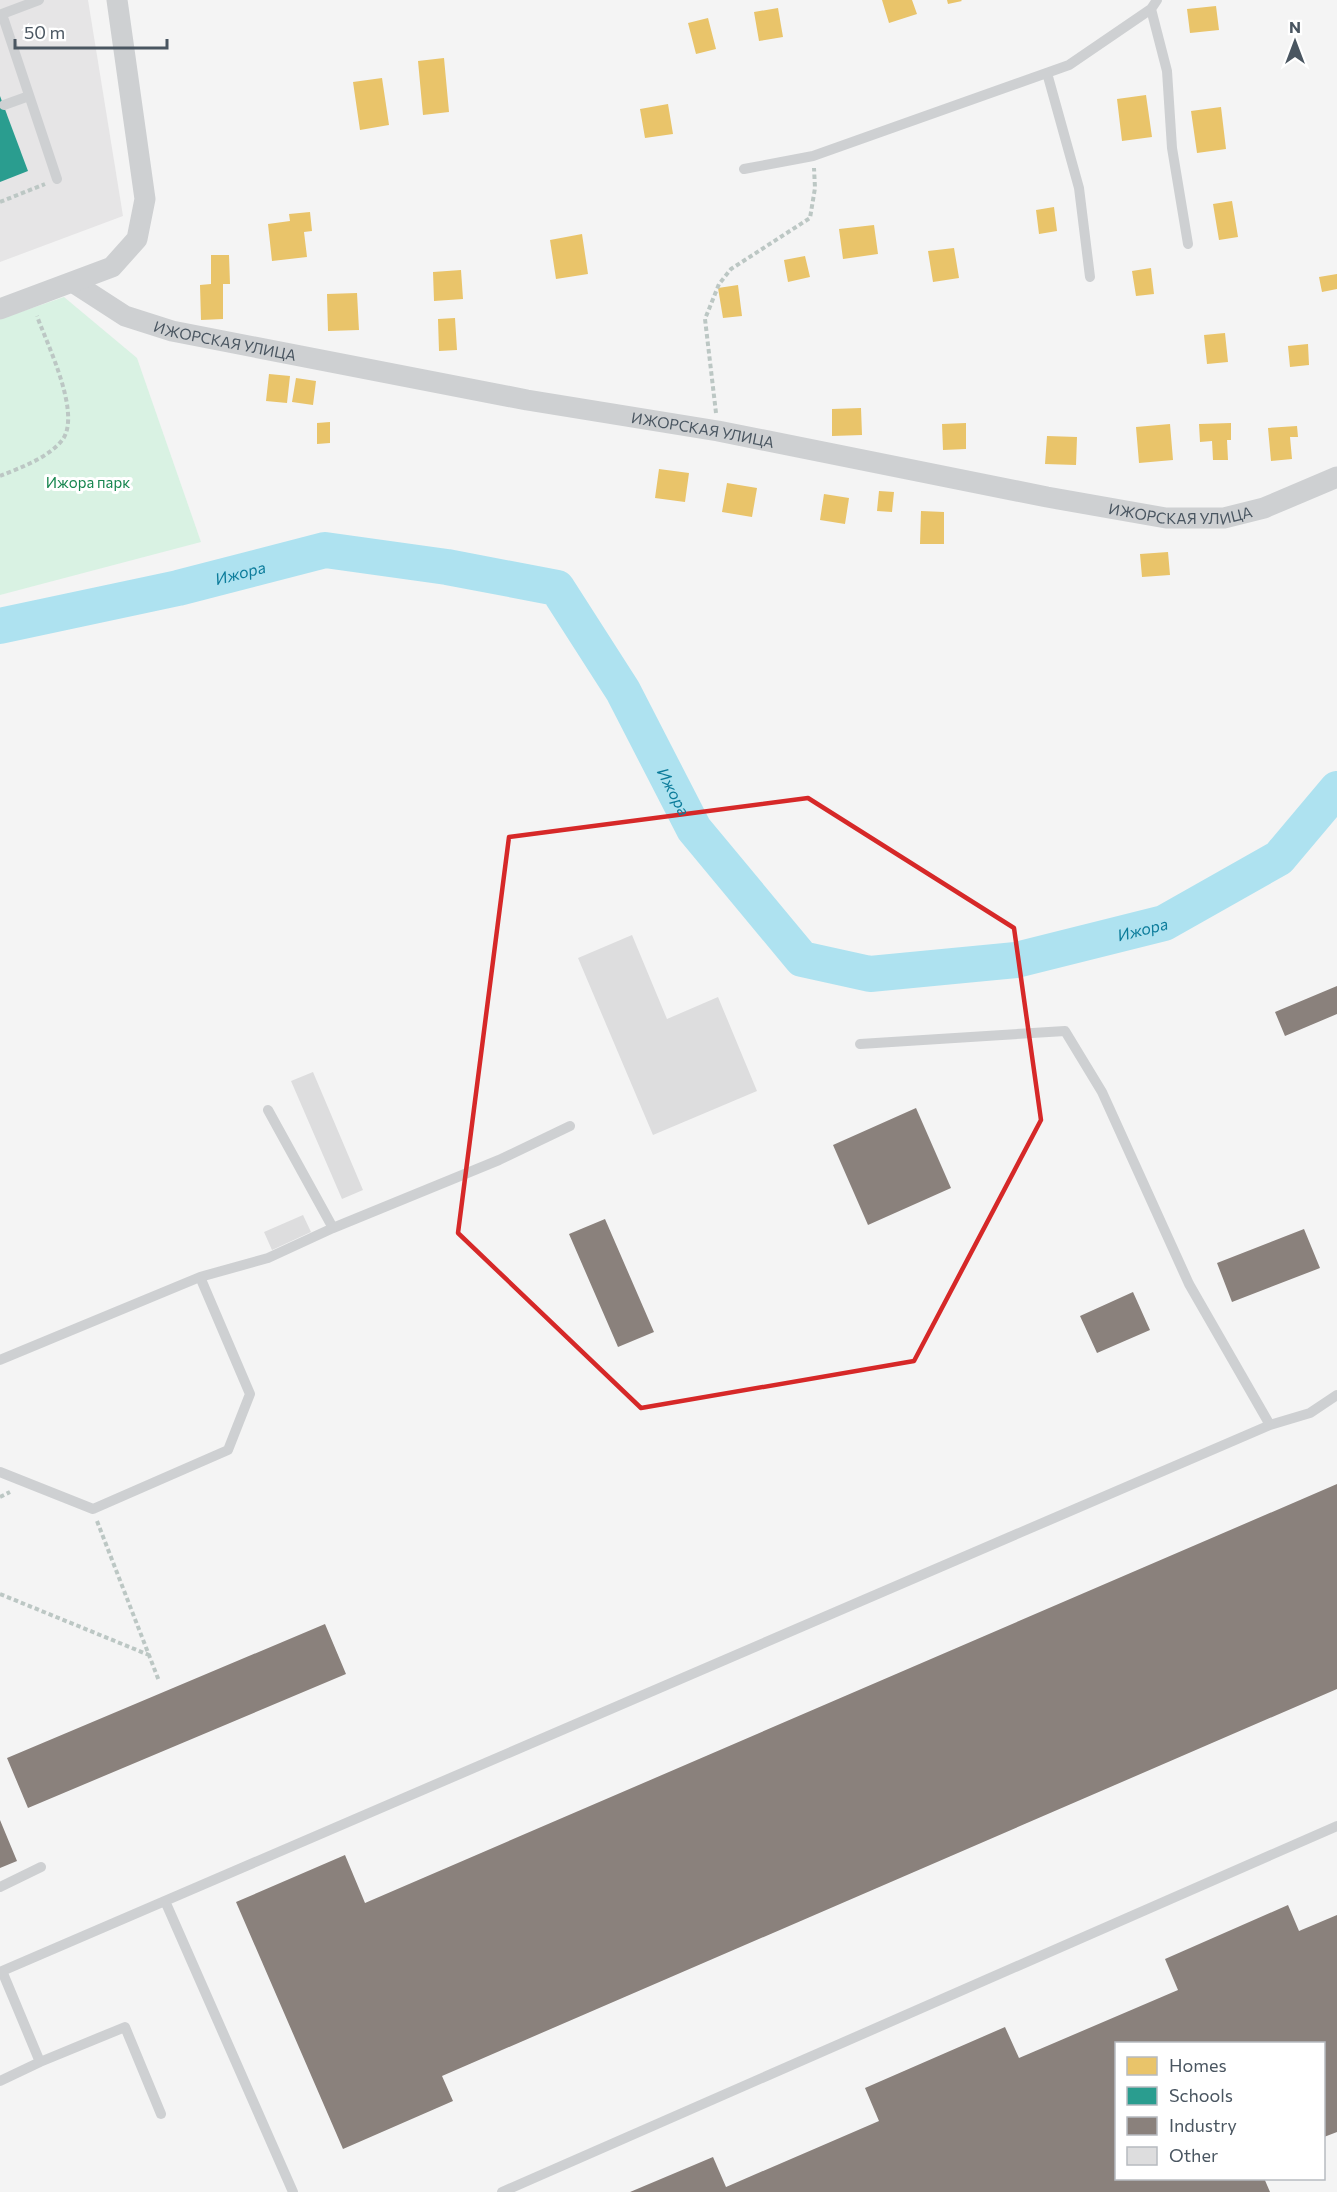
<svg xmlns="http://www.w3.org/2000/svg" width="1337" height="2192" font-family="Commissioner,sans-serif">
  <style>
    .education { fill: #e6e5e6 }
    .green { fill: #d9f2e3 }
    .homes { fill: #e9c46a }
    .schools { fill: #2a9d8f }
    .industry { fill: #8a817c }
    .lines { fill: none; stroke-linecap: round; stroke-linejoin: round }
    .river { stroke: #aee2f0; stroke-width: 36 }
    .building { fill: #ddddde }
    .path { stroke: #bcc7c4; stroke-width: 4; stroke-dasharray: 4.5 3; stroke-linecap: butt }
    .service { stroke: #ced0d2; stroke-width: 10 }
    .minor { stroke: #ced0d2; stroke-width: 21 }
    .marked { fill: none; stroke: #d62828; stroke-width: 4.5; stroke-linejoin: round }
    .labels { text-anchor: middle; dominant-baseline: central; stroke-width: 6; stroke-linejoin: round; paint-order: stroke }
    .street-label { font-size: 15px; fill: #4a5661; stroke: #fff }
    .park-label { font-size: 15px; fill: #17864f; stroke: #fff }
    .water-label { font-size: 16px; font-style: italic; fill: #0c7c9b; stroke: #fff }
  </style>
  <rect width="100%" height="100%" fill="#f4f4f4"/>
  <path class="education" d="M0 0H88L123 216 0 262Z"/>
  <path class="green" d="M64 297 137 358 201 542 0 595V319Z"/>
  <path class="homes" d="M882 0H912L917 14 889 23Z
    M947 0H961L962 1 948 4Z
    M1216 6 1219 30 1190 33 1187 9Z
    M778 8 783 37 759 41 754 12Z
    M708 18 716 49 696 54 688 23Z
    M444 58 449 112 423 115 418 61Z
    M382 78 389 125 360 130 353 82Z
    M1146 95 1152 137 1122 141 1117 99Z
    M668 104 673 134 645 138 640 109Z
    M1221 107 1226 149 1197 153 1191 111Z
    M1232 201 1238 237 1219 240 1213 204Z
    M1054 207 1057 231 1039 234 1036 210Z
    M310 212 312 231 304 232 307 257 272 261 268 224 290 221 289 214Z
    M874 225 878 254 843 259 839 229Z
    M582 234 588 274 556 279 550 240Z
    M954 248 959 278 933 282 928 251Z
    M211 255H229L230 284H223V319L201 320 200 285 211 284Z
    M805 256 810 277 788 282 784 260Z
    M1151 268 1154 294 1136 296 1132 271Z
    M461 270 463 299 434 301 433 272Z
    M1337 274V289L1322 292 1319 277Z
    M738 285 742 316 723 318 718 288Z
    M357 293 359 330 328 331 327 294Z
    M455 318 457 350 439 351 438 319Z
    M1225 333 1228 362 1207 364 1204 335Z
    M1308 344 1309 365 1290 367 1288 346Z
    M269 374 290 376 287 403 266 401Z
    M296 378 316 381 313 405 292 402Z
    M861 408 862 435 832 436V409Z
    M330 422V443L317 444V423Z
    M966 423V449L943 450 942 424Z
    M1231 423V440H1227L1228 460H1213L1212 441 1200 442 1199 424Z
    M1170 424 1173 460 1139 463 1136 427Z
    M1297 426 1298 437H1290L1292 459 1271 461 1268 428Z
    M1047 436 1077 437 1076 465 1045 464Z
    M659 469 689 473 685 502 655 498Z
    M727 483 757 488 752 517 722 512Z
    M879 491 894 492 892 512 877 511Z
    M824 494 849 498 845 524 820 520Z
    M921 511 944 512V544H920Z
    M1168 552 1170 575 1142 577 1140 554Z"/>
  <path class="schools" d="M0 96 28 171 0 182Z"/>
  <path class="industry" d="M1337 986V1014L1285 1036 1275 1012Z
    M916 1108 951 1188 868 1225 833 1145Z
    M605 1219 654 1332 618 1347 569 1234Z
    M1304 1229 1320 1268 1232 1302 1217 1263Z
    M1133 1292 1150 1330 1097 1353 1080 1316Z
    M1337 1484V1689L442 2076 453 2101 343 2149 236 1902 345 1855 365 1903Z
    M325 1624 346 1674 28 1808 7 1758Z
    M0 1820 17 1861 0 1868Z
    M1288 1905 1299 1931 1337 1915V2132L1324 2137V2044H1116V2178H1264L1270 2192H630L713 2157 726 2187 879 2121 865 2088 1005 2027 1019 2058 1178 1990 1165 1959Z"/>
  <g class="lines">
    <path class="river" id="s1" d="M0 626 178 588 325 550 447 567 557 588 623 691 694 829 802 959 870 974 1016 960 1164 923 1279 858 1337 789"/>
  </g>
  <path class="building" d="M632 935 667 1019 718 997 757 1091 653 1135 578 958Z
    M313 1072 363 1190 342 1199 291 1081Z
    M303 1215 311 1232 272 1250 264 1232Z"/>
  <g class="lines">
    <path class="path" d="M0 202 45 184
      M716 413 705 319 719 284 731 269 810 218 815 188 814 168
      M0 476C20 468 50 457 63 439 81 412 47 344 37 316
      M0 1497 10 1492
      M97 1521 159 1681
      M0 1594 149 1655"/>
    <path class="service" d="M39 0 2 14 57 179
      M1157 0 1151 9 1167 71 1172 148 1188 244
      M1047 73 1079 188 1090 277
      M4 105 29 96
      M744 169 813 156 1069 65 1151 9
      M860 1044 1065 1031 1102 1092 1189 1284 1270 1425
      M268 1110 333 1228
      M200 1277 268 1258 333 1228 499 1160 570 1126
      M0 1360 200 1277 250 1394 228 1450 93 1509 0 1472
      M0 1887 41 1867
      M165 1901 293 2192
      M0 1972 1270 1425 1310 1413 1337 1395
      M40 2062 125 2027 161 2114
      M0 2081 40 2062 2 1971
      M502 2192 1337 1826"/>
    <g class="minor">
      <path id="s2" d="M74 283 125 316 172 331 527 400 718 431 1047 497 1166 518H1224L1264 508 1337 477"/>
      <path d="M0 309 112 267 137 239 145 199 117 0"/>
    </g>
  </g>
  <path class="marked" d="M808 798 1014 928 1041 1120 914 1361 641 1408 458 1233 509 837Z"/>
  <g class="labels">
    <g class="street-label">
      <text stroke="none"><textPath href="#s2" startOffset="164">ИЖОРСКАЯ УЛИЦА</textPath></text>
      <text stroke="none"><textPath href="#s2" startOffset="650">ИЖОРСКАЯ УЛИЦА</textPath></text>
      <text stroke="none"><textPath href="#s2" startOffset="1136">ИЖОРСКАЯ УЛИЦА</textPath></text>
    </g>
    <g class="park-label">
      <text x="88" y="482">Ижора парк</text>
    </g>
    <g class="water-label">
      <text stroke="none"><textPath href="#s1" startOffset="246">Ижора</textPath></text>
      <text stroke="none"><textPath href="#s1" startOffset="804">Ижора</textPath></text>
      <text stroke="none"><textPath href="#s1" startOffset="1362">Ижора</textPath></text>
    </g>
  </g>
  <rect x="1115" y="2042" width="210" height="138" fill="#ffffff" stroke="#b7bbc0" stroke-width="1.5"/>
  <rect x="1127" y="2057" width="30" height="18" fill="#e9c46a" stroke="#b7bbc0" stroke-width="1.5"/>
  <text x="1169" y="2072" font-size="18" fill="#4a5661">Homes</text>
  <rect x="1127" y="2087" width="30" height="18" fill="#2a9d8f" stroke="#b7bbc0" stroke-width="1.5"/>
  <text x="1169" y="2102" font-size="18" fill="#4a5661">Schools</text>
  <rect x="1127" y="2117" width="30" height="18" fill="#8a817c" stroke="#b7bbc0" stroke-width="1.5"/>
  <text x="1169" y="2132" font-size="18" fill="#4a5661">Industry</text>
  <rect x="1127" y="2147" width="30" height="18" fill="#ddddde" stroke="#b7bbc0" stroke-width="1.5"/>
  <text x="1169" y="2162" font-size="18" fill="#4a5661">Other</text>
  <g transform="translate(1295 42)" stroke="#ffffff" stroke-width="4.5" paint-order="stroke">
  <path d="M0-4.5L10 22L0 15L-10 22Z" fill="#4a5661"/>
  <text y="-9" font-size="16" font-weight="bold" text-anchor="middle" fill="#4a5661">N</text>
  </g>
  <path d="M15 39v9h152v-9" fill="none" stroke="#4a5661" stroke-width="3"/>
  <text x="24" y="39" font-size="18" fill="#4a5661" stroke="#ffffff" stroke-width="4.5" paint-order="stroke">50 m</text>
</svg>
